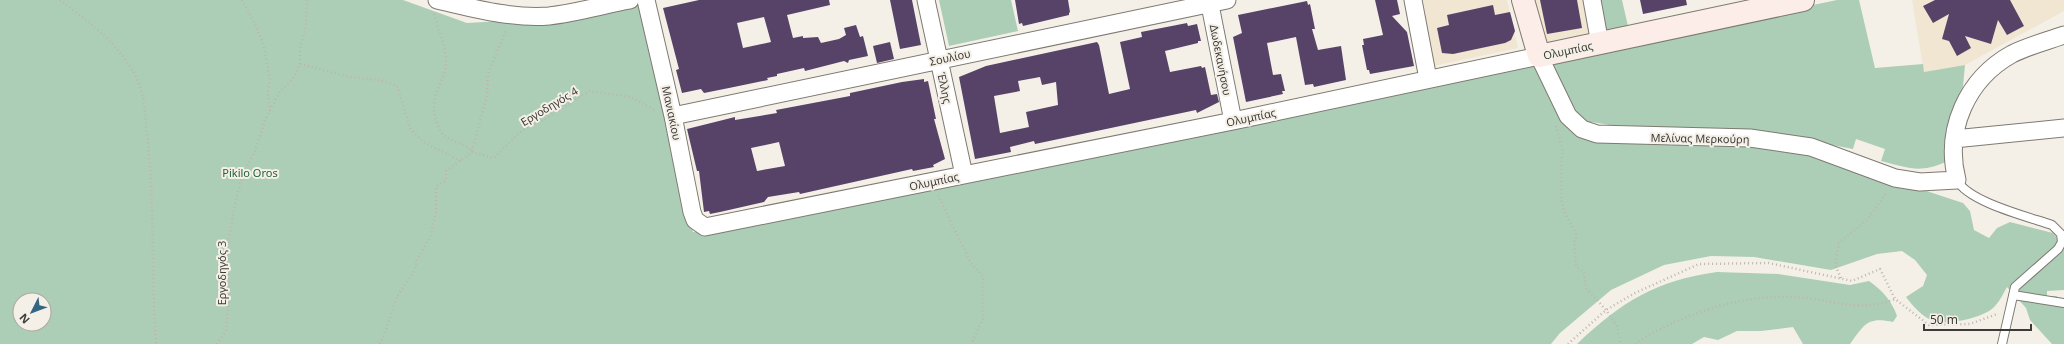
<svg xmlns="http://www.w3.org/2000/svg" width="2064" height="344" font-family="'Noto Sans',sans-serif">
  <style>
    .education { fill: #f0e6d1 }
    .green { fill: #acceb6; fill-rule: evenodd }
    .building { fill: #574368; fill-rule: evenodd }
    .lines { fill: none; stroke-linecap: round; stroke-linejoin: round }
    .lane-casing { stroke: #7e7a71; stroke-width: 10 }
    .street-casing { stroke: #7e7a71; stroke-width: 19 }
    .secondary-casing { stroke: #7e7a71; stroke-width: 24 }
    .path { stroke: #bab6af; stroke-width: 2.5; stroke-dasharray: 1 3; stroke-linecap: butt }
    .lane { stroke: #fff; stroke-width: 8 }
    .street { stroke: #fff; stroke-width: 17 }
    .secondary { stroke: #fcede8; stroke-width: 22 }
    .labels { text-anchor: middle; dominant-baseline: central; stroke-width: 4; stroke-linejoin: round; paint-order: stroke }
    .street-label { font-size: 11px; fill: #3d3b38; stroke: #f5f0e7 }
    .park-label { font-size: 11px; fill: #1e633c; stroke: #f5f0e7 }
  </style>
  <rect width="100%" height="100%" fill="#f5f0e7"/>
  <path class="education" d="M1423 0H1507L1518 48 1434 66 1423 16 1426 15Z
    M1535 0H1585L1591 33 1546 42Z
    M1912 0H2064V11L1965 65 1924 72Z"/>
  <path class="green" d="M0 0H403L467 23 518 20 548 25 640 4 693 232 962 183 1837 0H1859L1875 68 1923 64 1924 72 1965 65 1962 97 1948 161C1919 174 1910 168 1881 161L1885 149 1856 139 1853 149 1759 131 1610 125 1591 122 1575 128 1817 155 1963 203 1970 211 1974 230 1989 238 1997 228 2010 222 2053 233 2064 247V290L2047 291V296H2057V298L2064 299V344H2052L2030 320 2026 308 2007 287C2003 294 1999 303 1993 308 1982 318 1950 325 1934 321 1923 318 1913 306 1906 297L1923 286 1927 275 1915 260 1902 251 1877 254 1831 270 1754 257 1711 256 1664 265 1611 290 1560 333 1551 344H0ZM20 300H44V324H20Z
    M939 0H1011L1018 31 949 46Z
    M1600 0H1622L1628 26 1606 30Z
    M1717 272 1778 274 1850 285 1869 281C1882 290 1892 301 1897 316L1893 322C1867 316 1864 325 1850 344H1803L1793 327 1761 331H1737L1718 340 1704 337 1692 344H1577C1621 302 1657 280 1717 272Z"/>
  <path class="building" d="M699 0H829L830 5 787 15 793 38 803 36V38L818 37 821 43 839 39 846 35 844 28 856 25 860 37 863 36 868 56 849 60 848 63 844 61 805 71 804 68 777 74V76L767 78 768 80 729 88 704 93 701 89 682 93 676 70 679 69 663 8ZM764 17 771 42 743 48 737 23Z
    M890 0H912L921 45 900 49Z
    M1015 0H1068L1070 12 1069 13V15L1023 26 1022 23 1019 24Z
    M1375 0H1397L1400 14 1392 16 1407 32 1414 66 1370 74 1369 70H1367L1362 45H1364L1363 39 1383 35Z
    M1540 0H1577L1582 28 1547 34Z
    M1640 0H1686L1687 5 1643 14Z
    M1935 0H2010L2024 26 2007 35 1998 20 1991 44 1965 36 1971 48 1957 56 1949 41 1942 39 1949 14 1933 23 1923 6Z
    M1307 1 1308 5 1310 4 1315 29H1312L1318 50 1341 46 1346 80 1314 87 1313 84 1305 85 1296 37 1267 43 1273 75 1281 74 1285 91H1282L1283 94 1246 102 1233 37 1242 33 1238 15Z
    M1493 5 1495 15 1510 12 1515 31 1511 40 1505 43 1453 54 1442 53 1437 28 1449 25 1447 15Z
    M1187 23 1188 26 1197 24 1201 41H1198V43L1165 51 1170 72 1201 66 1202 68 1205 67 1211 95 1217 94 1219 102 1197 113 1196 110 1054 140 1035 144 1034 141 1010 147 1011 152 975 159 959 77 986 66 1097 42 1099 45 1109 94 1130 89 1120 42 1142 37 1141 32ZM1040 77 1042 85 1056 82 1058 105 1026 112 1029 127 1000 133 994 96 1020 91 1018 81Z
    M890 42 894 59 877 63 873 46Z
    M924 79V82L928 81 936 119H934L945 159 933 165 934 167 913 171 912 169 800 194 799 192 768 197 764 202 720 212 710 214 709 211 704 212 699 171H697L687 129 735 117V120L777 113 776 110 850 96V93L902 82ZM779 142 785 166 757 171 751 148Z"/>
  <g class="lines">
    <defs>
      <path id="lane" d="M1957 180C1968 202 2029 217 2052 225L2061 234 2062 242 2058 249 2015 287 2002 344
        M2013 295 2064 303"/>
      <path id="street" d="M437 0C473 8 512 19 549 16 576 13 603 5 630 0
        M646 0 673 116 692 212 695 220 705 227 1233 121 1539 56 1568 116 1582 129 1597 134 1750 138 1811 147 1895 178 1920 182 1957 180C1944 130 1967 79 2012 54 2028 46 2047 41 2064 35
        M926 0 964 175
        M1209 0 1233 121
        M1413 0 1428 79
        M1592 0 1600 44
        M673 116 1227 0
        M1954 139 2064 128"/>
      <path id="secondary" d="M1523 0 1539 56 1803 0"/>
    </defs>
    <use href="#lane" class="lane-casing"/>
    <use href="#street" class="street-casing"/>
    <use href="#secondary" class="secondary-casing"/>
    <path class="path" d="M60 0C88 21 119 44 135 75 145 93 145 115 147 134 155 204 151 274 156 344
      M242 0 256 26 263 43 270 79 268 95 270 111
      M434 14C437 28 444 41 446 56 448 85 423 95 440 130 446 143 465 141 472 152
      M300 64 350 77 379 80 397 86 411 130 425 143 461 161
      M1556 126 1563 152 1561 160V199L1565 213 1577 236 1574 242 1576 266 1584 272 1586 288 1606 310 1617 326 1621 344
      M472 151 487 95 488 74 506 30
      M938 195 972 265 983 276V319L971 344
      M1841 278 1835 265 1839 243 1867 220 1887 192
      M217 344 226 331 229 298 227 249 236 199 243 174 255 151 265 120 279 93 294 77 300 64V49L306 25 307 0
      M380 344 385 333 397 296 413 274 417 260 431 235 436 211V186L446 181V171L472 152 494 158 517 135 529 126 544 120 589 91 631 97 656 111
      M1568 344 1606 310 1635 293 1699 264 1769 263 1852 281 1880 269 1895 299 1929 325 1970 324 1997 314
      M1636 344C1646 335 1661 329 1673 323 1716 304 1759 293 1806 298 1838 302 1864 312 1895 299"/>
    <use href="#lane" class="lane"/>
    <use href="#street" class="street"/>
    <use href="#secondary" class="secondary"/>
  </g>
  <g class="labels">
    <g class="street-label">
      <text transform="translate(1568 50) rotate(-12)">Ολυμπίας</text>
      <text transform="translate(950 57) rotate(-12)">Σουλίου</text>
      <text transform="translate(1221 60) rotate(79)">Δωδεκανήσου</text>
      <text transform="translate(945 88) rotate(78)">Έλλης</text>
      <text transform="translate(549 106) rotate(-31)">Εργοδηγός 4</text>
      <text transform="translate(672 113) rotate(78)">Μανιακίου</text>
      <text transform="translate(1251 117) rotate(-12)">Ολυμπίας</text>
      <text transform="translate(1700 138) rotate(1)">Μελίνας Μερκούρη</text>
      <text transform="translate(934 181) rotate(-12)">Ολυμπίας</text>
      <text transform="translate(221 273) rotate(-90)">Εργοδηγός 3</text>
    </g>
    <g class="park-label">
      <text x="250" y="172">Pikilo Oros</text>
    </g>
  </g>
  <g transform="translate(32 312) rotate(228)"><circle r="19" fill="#f5f0e7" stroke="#aba8a1"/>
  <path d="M0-3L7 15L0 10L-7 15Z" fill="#326682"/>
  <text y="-6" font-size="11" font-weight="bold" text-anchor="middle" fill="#3d3b38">N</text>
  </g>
  <path d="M1924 324v6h107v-6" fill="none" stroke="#3d3b38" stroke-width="2"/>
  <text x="1930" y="324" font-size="12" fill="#3d3b38" stroke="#f5f0e7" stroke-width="3" paint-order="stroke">50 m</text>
</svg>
